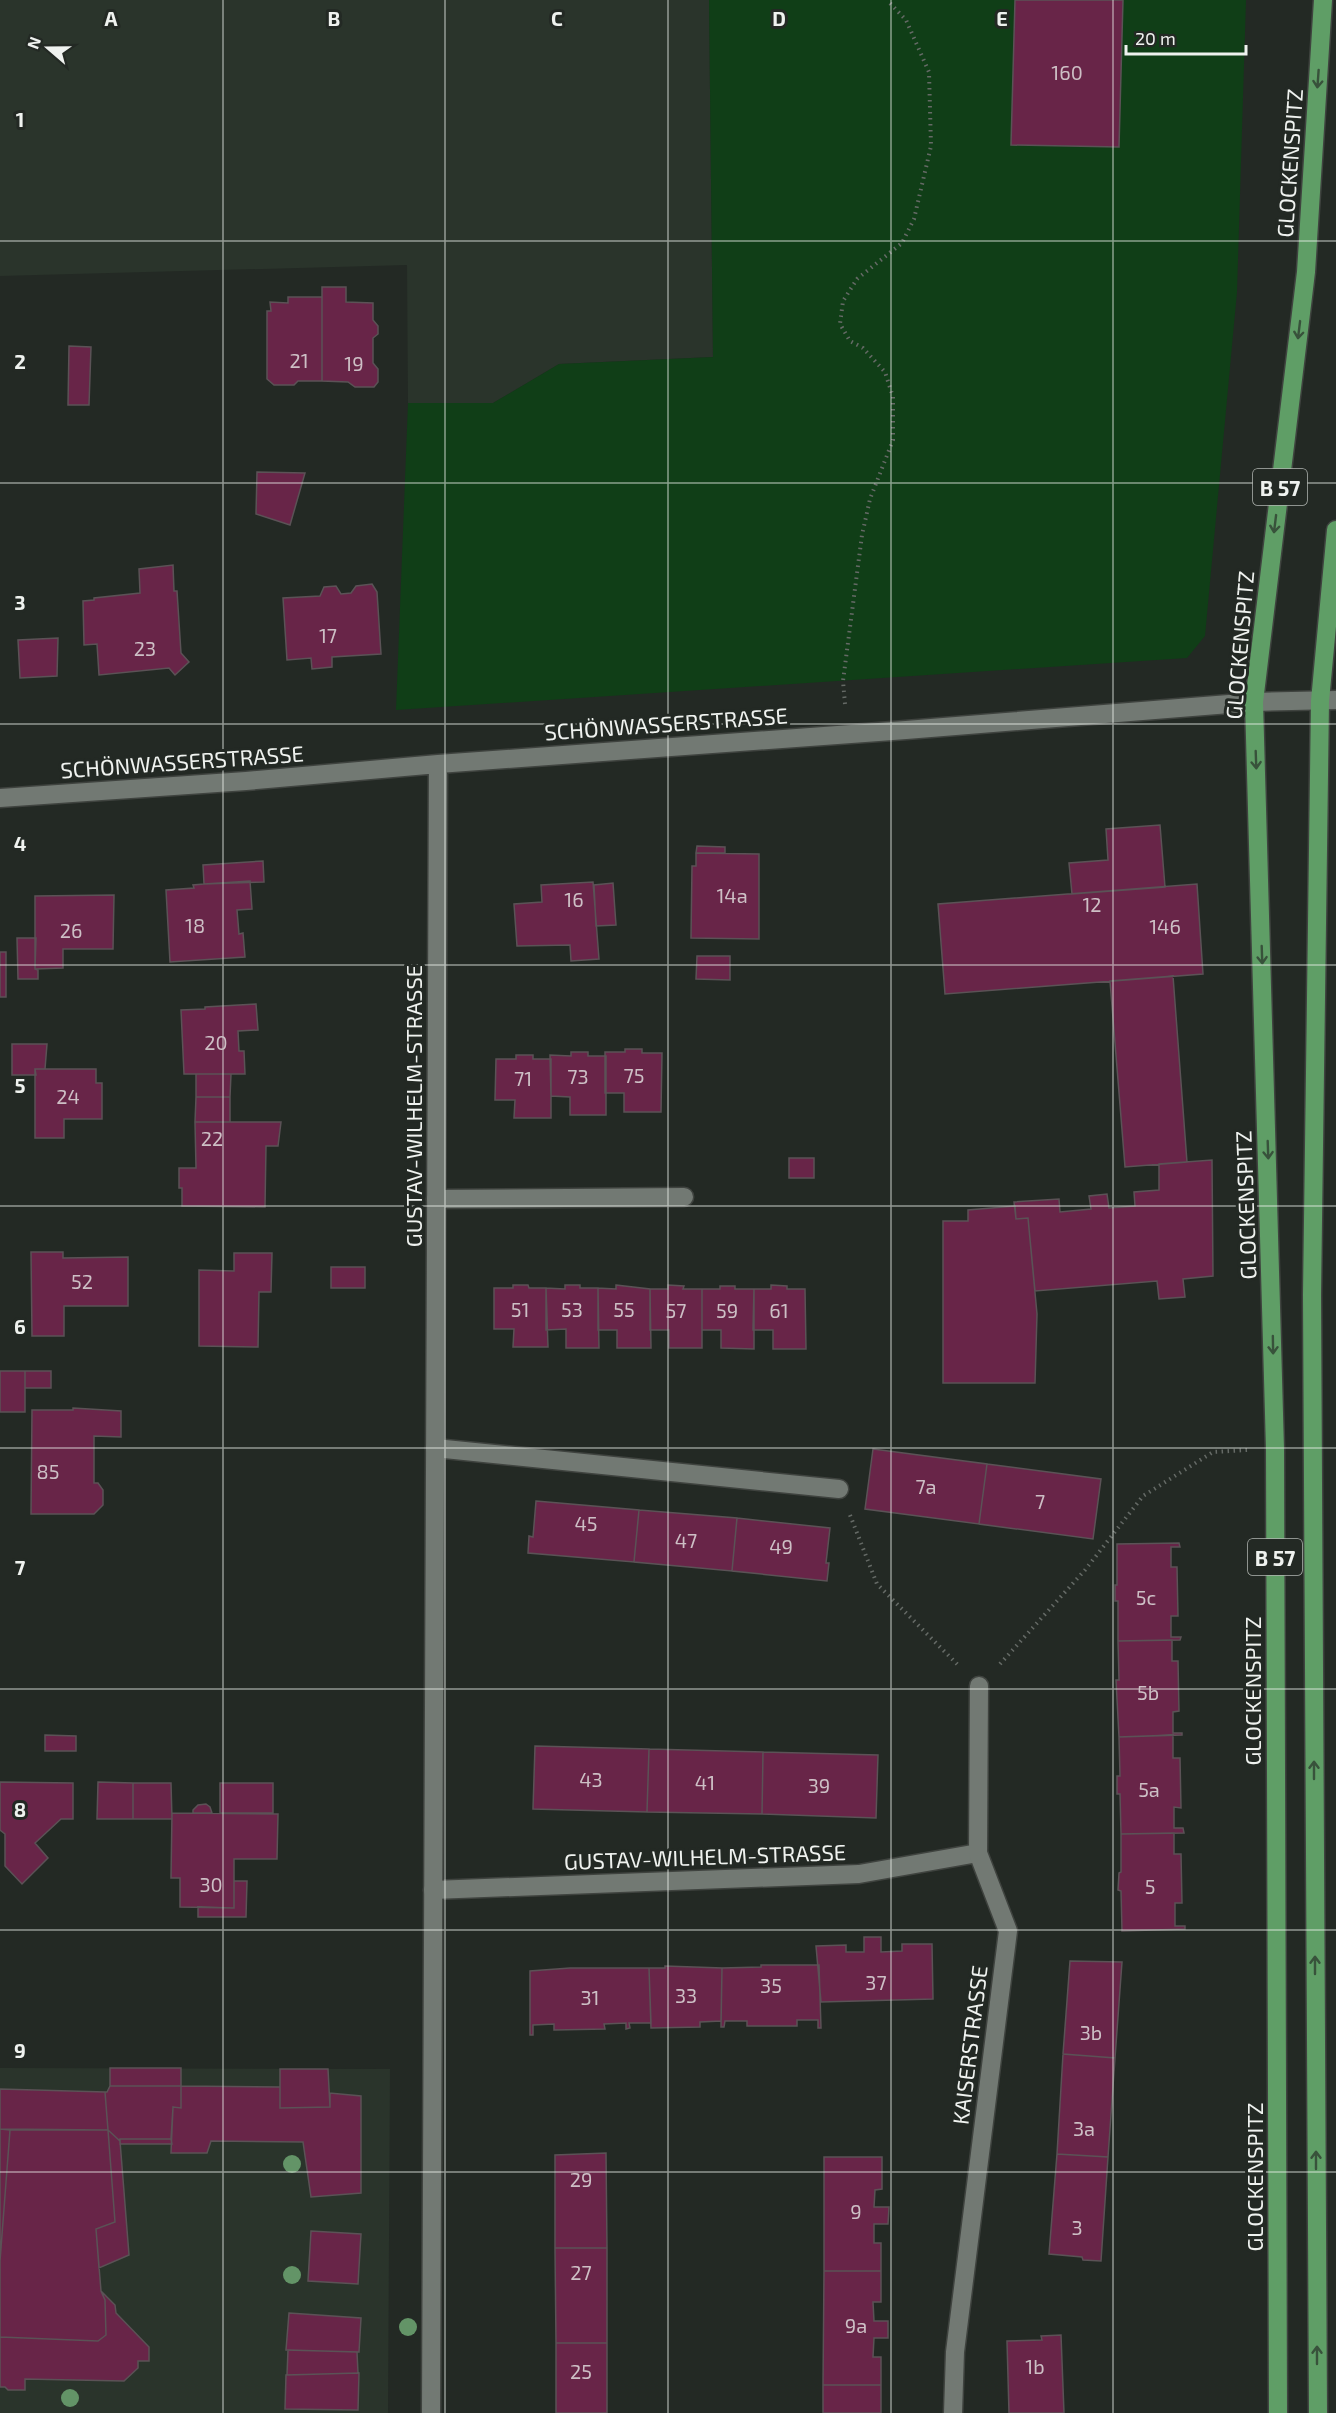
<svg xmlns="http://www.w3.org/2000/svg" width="1336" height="2413" font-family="'Exo 2',sans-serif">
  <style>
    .built { fill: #2a342b }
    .green { fill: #103e17 }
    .building { fill: #682548; stroke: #5b5256; stroke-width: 1.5 }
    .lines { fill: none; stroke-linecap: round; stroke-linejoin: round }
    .service-casing { stroke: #3f433f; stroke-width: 21 }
    .minor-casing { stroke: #3f433f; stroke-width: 21 }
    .primary-casing { stroke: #3f433f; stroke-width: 21 }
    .path { stroke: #656a66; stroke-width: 4; stroke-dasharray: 1.5 4.5; stroke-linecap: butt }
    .service { stroke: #727973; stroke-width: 18 }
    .minor { stroke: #727973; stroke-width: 18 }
    .primary { stroke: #5f9e66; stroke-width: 18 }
    .tree { fill: #639467 }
    .oneway { stroke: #38523b }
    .grid { fill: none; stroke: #eff2ef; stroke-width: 1.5; stroke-opacity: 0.55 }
    .labels { text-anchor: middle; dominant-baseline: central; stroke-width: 6; stroke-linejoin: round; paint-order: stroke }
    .number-label { font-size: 20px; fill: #cdbfc5 }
    .shield { fill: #232924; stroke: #b2b6b2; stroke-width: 1.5 }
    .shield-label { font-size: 21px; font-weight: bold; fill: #eff2ef }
    .street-label { font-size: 22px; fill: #eff2ef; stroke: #232924 }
    .grid-label { font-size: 20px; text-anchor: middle; font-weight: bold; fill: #eff2ef; stroke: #232924; stroke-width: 6; stroke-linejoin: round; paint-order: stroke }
  </style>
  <rect width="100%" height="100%" fill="#232924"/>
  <path class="built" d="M0 0H709L713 357 559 364 493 403H408L407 265 0 276Z
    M0 2068 390 2069 388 2413H0Z"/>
  <path class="green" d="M709 0H1015L1011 144 1118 147 1123 0H1246L1237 292 1205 636 1187 658 396 710 408 403H493L559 364 713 357Z"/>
  <path class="building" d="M1015 0H1123L1119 147 1011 145Z
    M322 287H346V302L373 303V320L378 326V334L373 338V363L378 369V382L374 387H355L348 382 322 381Z
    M288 297H322V381H298L294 385H274L267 379V311H271L270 302 288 303Z
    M69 346 91 347 89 405H68Z
    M257 472 305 473 290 525 256 514Z
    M173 565 174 591H177L181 653 189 662 175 675 169 668 99 675 97 644 84 645 83 601 94 600V598L140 593 139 569Z
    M372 584 377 592 381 654 332 657V667L312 669 311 658 287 660 283 598 320 596 324 587 336 586 341 594 351 593 356 586Z
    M58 638 57 676 20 678 18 640Z
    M1160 825 1165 887 1072 894 1069 863 1108 860 1106 829Z
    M697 846 725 847V853H696Z
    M696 853 759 854V939L691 938 692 866H696Z
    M263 861 264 882 204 884 203 865Z
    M250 881 252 909 237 910 239 934 243 933 245 957 170 962 166 890 194 888 193 885 204 884Z
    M593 882 599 959 571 961 570 945 517 946 514 904 542 902 541 885Z
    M613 883 616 925 596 926 594 885Z
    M1197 884 1203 974 945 994 938 904Z
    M114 895 113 949H63V968L35 969V896Z
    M17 938H36L35 969 38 970V979H18Z
    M0 952H6V997H0Z
    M697 956H730V980L696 979Z
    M1173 976 1187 1162 1125 1167 1110 981Z
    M256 1004 258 1030 238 1031 239 1051H244L245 1074H184L181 1010 205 1009V1007Z
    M12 1044H47L45 1069H35L36 1075H12Z
    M625 1049H642V1053H662L661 1112H624V1093H605V1052H625Z
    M571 1052H588V1056H606V1115H570V1097L551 1096 550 1055 571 1056Z
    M516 1055H533V1059H551V1118H514L515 1100H495L496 1059H516Z
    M35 1069H96V1083H102V1119H64V1138H35Z
    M196 1074H231L230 1097H196Z
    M196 1097H230V1122H195Z
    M195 1122H281L278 1146H266L265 1207 182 1206V1188H179V1168H196Z
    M789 1158H814V1178H789Z
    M1212 1160 1213 1276 1183 1279 1185 1297 1159 1299 1157 1281 1035 1291 1028 1218 1016 1219 1014 1202 1059 1199 1060 1212 1091 1209 1089 1196 1107 1194 1109 1208 1135 1206 1134 1192 1159 1190V1164Z
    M1015 1206 1016 1219 1028 1218 1037 1314 1035 1383H943V1221H968V1210Z
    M31 1252H63V1258L128 1257V1306H64V1336H32Z
    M234 1253H272L271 1292H259L258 1347 199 1346V1270L234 1271Z
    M331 1267H365V1288H331Z
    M513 1285H528L529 1288H546L548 1347H513L514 1329H494V1288H513Z
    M565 1285H580V1288H598L599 1348H566V1329L546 1330V1288L565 1289Z
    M616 1285 650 1289 651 1348H617V1330H598V1288L616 1289Z
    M668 1285 684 1286 683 1289H702V1348H669V1330H650V1289H668Z
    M771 1285 787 1286V1289H805L806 1349H773V1330H753L754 1289H771Z
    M720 1286H735V1289H754V1349L721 1348V1330H702V1289H720Z
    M0 1371H25V1412H0Z
    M25 1371H51V1388H25Z
    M73 1408 121 1411V1437L94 1436V1483H98L103 1490V1505L94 1514H31L32 1410H73Z
    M873 1449 987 1464 979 1524 865 1509Z
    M987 1464 1101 1479 1093 1539 979 1524Z
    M536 1501 639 1510 634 1562 528 1553 529 1536 533 1537Z
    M639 1510 737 1518 732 1571 634 1562Z
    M737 1518 830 1528 826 1563H829L827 1581 732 1571Z
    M1179 1543 1180 1547H1171V1567H1177L1178 1616H1171V1637H1181L1180 1640 1118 1641V1601H1115V1585H1117V1544Z
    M1172 1640V1661H1178L1179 1711 1173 1712V1733H1182V1735L1119 1737 1116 1680H1119L1118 1641Z
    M45 1735 76 1736V1751H45Z
    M1173 1735V1758H1180L1181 1808 1174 1807V1828H1183L1184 1833 1121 1834 1120 1794H1117V1776H1120L1119 1737Z
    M535 1746 649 1749 647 1812 533 1809Z
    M649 1749 763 1752 762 1814 647 1812Z
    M763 1752 878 1755 876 1818 762 1814Z
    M0 1782 73 1783V1819H61L35 1843 48 1858 22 1884 5 1866V1834L0 1830Z
    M98 1782 133 1783V1819H97Z
    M133 1783H171L172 1819H133Z
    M220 1783H273V1813H220Z
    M206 1804 210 1807 212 1813H193V1810L198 1805Z
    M172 1813 278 1814 277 1859H234V1908L180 1907V1878H171Z
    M1174 1833V1854H1181L1182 1903H1175V1926H1185V1929L1122 1931 1121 1891 1118 1890 1119 1873 1121 1872V1834Z
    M234 1881H247L246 1917H198V1907L234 1908Z
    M864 1937H881V1952L902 1951V1944H932L933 1999 821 2002 816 1946 846 1945V1952H864Z
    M1070 1961 1122 1962 1115 2058 1063 2054Z
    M761 1965H819L821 2028H818V2020H797V2026H747V2021H725L724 2027H721L722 1968 761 1967Z
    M665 1966 722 1968 721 2021 700 2022V2027L651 2028 649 1968H665Z
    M570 1968H649L651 2023H629L630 2028 626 2029V2023L604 2024 605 2029 554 2030V2024L533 2025V2035H530V1971Z
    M1063 2054 1115 2058 1108 2157 1057 2154Z
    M110 2068H181V2086H110Z
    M280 2069H328L330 2107 280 2108Z
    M110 2086H181V2108L173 2107 171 2139H120V2141L108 2130 105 2092H107Z
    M181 2086 280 2087V2108L330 2107V2093L361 2096V2193L311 2197 303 2142 211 2141 207 2153H171L173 2107 181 2108Z
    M0 2089 105 2092 108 2130 0 2129Z
    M0 2129 10 2130 0 2261Z
    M10 2130H108L115 2222 96 2229 101 2291 105 2300 106 2335 98 2341 0 2337V2261Z
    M108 2130 120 2141 129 2255 99 2268 96 2229 115 2222Z
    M120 2139H171L172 2144H120Z
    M606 2153 607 2248H555V2155Z
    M1057 2154 1108 2157 1101 2261 1083 2260 1082 2257 1049 2254Z
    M824 2157H882V2189L875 2190 874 2207H889L888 2224H874V2243H881V2271H824Z
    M311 2231 361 2234 358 2284 308 2281Z
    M555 2248H607V2343H556Z
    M824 2271H881V2302H873L874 2321H888V2338H874L873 2357H881V2385H823Z
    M101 2291 115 2305 116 2313 149 2347V2361H138V2368L124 2381 25 2379V2390H8L5 2387H0V2337L98 2341 106 2335 105 2300Z
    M289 2313 361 2318 359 2352 286 2350Z
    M1061 2335 1064 2413H1009L1007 2341 1042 2340 1041 2336Z
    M556 2343H607V2413H556Z
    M288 2350 357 2352 358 2373 287 2375Z
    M359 2373 358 2410 285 2409 286 2375Z
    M823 2385H881V2413H823Z"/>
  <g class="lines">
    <defs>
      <path id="service" d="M436 1199 684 1197
        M435 1448 839 1489
        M433 1890 859 1874 978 1853"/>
      <path id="minor" d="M0 798 246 781 438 764 906 730 1254 702 1336 700
        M431 2413 438 764
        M953 2413 955 2352 1008 1931 978 1853 979 1686"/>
      <path id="primary" d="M1278 2413 1275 1449 1254 702 1306 272 1323 0
        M1318 2413 1312 1295 1320 701 1336 530"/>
    </defs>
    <use href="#service" class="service-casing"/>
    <use href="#minor" class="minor-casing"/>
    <use href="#primary" class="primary-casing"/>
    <path class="path" d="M845 704 843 681 862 535 870 499 893 440V397L885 372 863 348 850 341 840 324 843 301 857 279 902 243 914 219 931 146 929 72 906 20 887 0
      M850 1515 877 1584 959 1666
      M1000 1664 1085 1570 1143 1496 1213 1452 1247 1450"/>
    <use href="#service" class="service"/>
    <use href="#minor" class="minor"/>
    <use href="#primary" class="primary"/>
  </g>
  <g class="tree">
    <circle cx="292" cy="2164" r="9"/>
    <circle cx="292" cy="2275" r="9"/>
    <circle cx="408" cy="2327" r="9"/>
    <circle cx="70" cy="2398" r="9"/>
  </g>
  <defs><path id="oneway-shaft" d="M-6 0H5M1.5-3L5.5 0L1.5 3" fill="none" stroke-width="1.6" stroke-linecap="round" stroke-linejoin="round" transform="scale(1.5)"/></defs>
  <g class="oneway">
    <use href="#oneway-shaft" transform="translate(1318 79) rotate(94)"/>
    <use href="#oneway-shaft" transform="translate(1299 330) rotate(97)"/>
    <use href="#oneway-shaft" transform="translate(1275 524) rotate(97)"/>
    <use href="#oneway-shaft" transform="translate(1256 760) rotate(88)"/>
    <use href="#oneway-shaft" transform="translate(1262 955) rotate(88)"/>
    <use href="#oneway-shaft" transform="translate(1268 1150) rotate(88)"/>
    <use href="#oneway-shaft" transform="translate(1273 1345) rotate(89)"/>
    <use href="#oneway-shaft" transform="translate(1314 1770) rotate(-90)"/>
    <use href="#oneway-shaft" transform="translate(1315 1965) rotate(-90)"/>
    <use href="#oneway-shaft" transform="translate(1316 2160) rotate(-90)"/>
    <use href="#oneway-shaft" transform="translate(1317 2355) rotate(-90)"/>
  </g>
  <path class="grid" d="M223 0V2413M445 0V2413M668 0V2413M891 0V2413M1113 0V2413M0 241H1336M0 483H1336M0 724H1336M0 965H1336M0 1206H1336M0 1448H1336M0 1689H1336M0 1930H1336M0 2172H1336"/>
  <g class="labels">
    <g class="number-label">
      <text x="1067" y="72">160</text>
      <text x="299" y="360">21</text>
      <text x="354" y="363">19</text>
      <text x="328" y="635">17</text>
      <text x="145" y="648">23</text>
      <text x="732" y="895">14a</text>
      <text x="574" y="899">16</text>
      <text x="1092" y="904">12</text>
      <text x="195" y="925">18</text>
      <text x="1165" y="926">146</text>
      <text x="71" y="930">26</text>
      <text x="216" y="1042">20</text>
      <text x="634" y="1075">75</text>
      <text x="578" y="1076">73</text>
      <text x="523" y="1078">71</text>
      <text x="68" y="1096">24</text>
      <text x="212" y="1138">22</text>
      <text x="82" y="1281">52</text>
      <text x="520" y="1309">51</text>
      <text x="572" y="1309">53</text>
      <text x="624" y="1309">55</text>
      <text x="676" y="1310">57</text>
      <text x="727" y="1310">59</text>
      <text x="779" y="1310">61</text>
      <text x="48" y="1471">85</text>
      <text x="926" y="1486">7a</text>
      <text x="1040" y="1501">7</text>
      <text x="586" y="1523">45</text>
      <text x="686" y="1540">47</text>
      <text x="781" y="1546">49</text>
      <text x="1146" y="1597">5c</text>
      <text x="1148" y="1692">5b</text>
      <text x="591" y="1779">43</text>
      <text x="705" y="1782">41</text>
      <text x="819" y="1785">39</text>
      <text x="1149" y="1789">5a</text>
      <text x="211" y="1884">30</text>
      <text x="1150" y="1886">5</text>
      <text x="876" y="1982">37</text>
      <text x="771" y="1985">35</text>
      <text x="686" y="1995">33</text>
      <text x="590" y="1997">31</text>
      <text x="1091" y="2032">3b</text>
      <text x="1084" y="2128">3a</text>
      <text x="581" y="2179">29</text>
      <text x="856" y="2211">9</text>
      <text x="1077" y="2227">3</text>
      <text x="581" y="2272">27</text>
      <text x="856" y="2325">9a</text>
      <text x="1035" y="2366">1b</text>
      <text x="581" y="2371">25</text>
    </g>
    <g class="shield">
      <rect x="1253" y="469" width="54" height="36" rx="4.5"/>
      <rect x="1248" y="1539" width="54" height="36" rx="4.5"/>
    </g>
    <g class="shield-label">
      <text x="1280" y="487">B 57</text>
      <text x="1275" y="1557">B 57</text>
    </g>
    <g class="street-label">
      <text transform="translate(1289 163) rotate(-86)">GLOCKENSPITZ</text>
      <text transform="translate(1239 645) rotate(-85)">GLOCKENSPITZ</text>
      <text transform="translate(666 723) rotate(-4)">SCHÖNWASSERSTRASSE</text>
      <text transform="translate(182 761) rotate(-4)">SCHÖNWASSERSTRASSE</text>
      <text transform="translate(413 1106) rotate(-90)">GUSTAV-WILHELM-STRASSE</text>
      <text transform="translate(1245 1205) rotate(-92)">GLOCKENSPITZ</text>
      <text transform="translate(1252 1691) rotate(-90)">GLOCKENSPITZ</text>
      <text transform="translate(705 1856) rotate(-2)">GUSTAV-WILHELM-STRASSE</text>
      <text transform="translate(969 2045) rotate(-83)">KAISERSTRASSE</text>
      <text transform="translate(1254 2177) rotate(-90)">GLOCKENSPITZ</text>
    </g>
  </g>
  <g class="grid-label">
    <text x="111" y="26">A</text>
    <text x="334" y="26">B</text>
    <text x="557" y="26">C</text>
    <text x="779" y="26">D</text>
    <text x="1002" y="26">E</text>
    <text x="20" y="127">1</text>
    <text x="20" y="369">2</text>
    <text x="20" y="610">3</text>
    <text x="20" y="851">4</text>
    <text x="20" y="1093">5</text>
    <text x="20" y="1334">6</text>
    <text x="20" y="1575">7</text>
    <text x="20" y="1817">8</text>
    <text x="20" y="2058">9</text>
  </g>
  <g transform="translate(48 48) rotate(290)" stroke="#232924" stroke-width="4.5" paint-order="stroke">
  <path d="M0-4.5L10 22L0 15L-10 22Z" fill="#eff2ef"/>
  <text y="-9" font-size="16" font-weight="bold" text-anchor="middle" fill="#eff2ef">N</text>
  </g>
  <path d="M1126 45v9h120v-9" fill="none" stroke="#eff2ef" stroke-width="3"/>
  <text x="1135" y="45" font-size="18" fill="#eff2ef" stroke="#232924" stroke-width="4.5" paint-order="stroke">20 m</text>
</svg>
